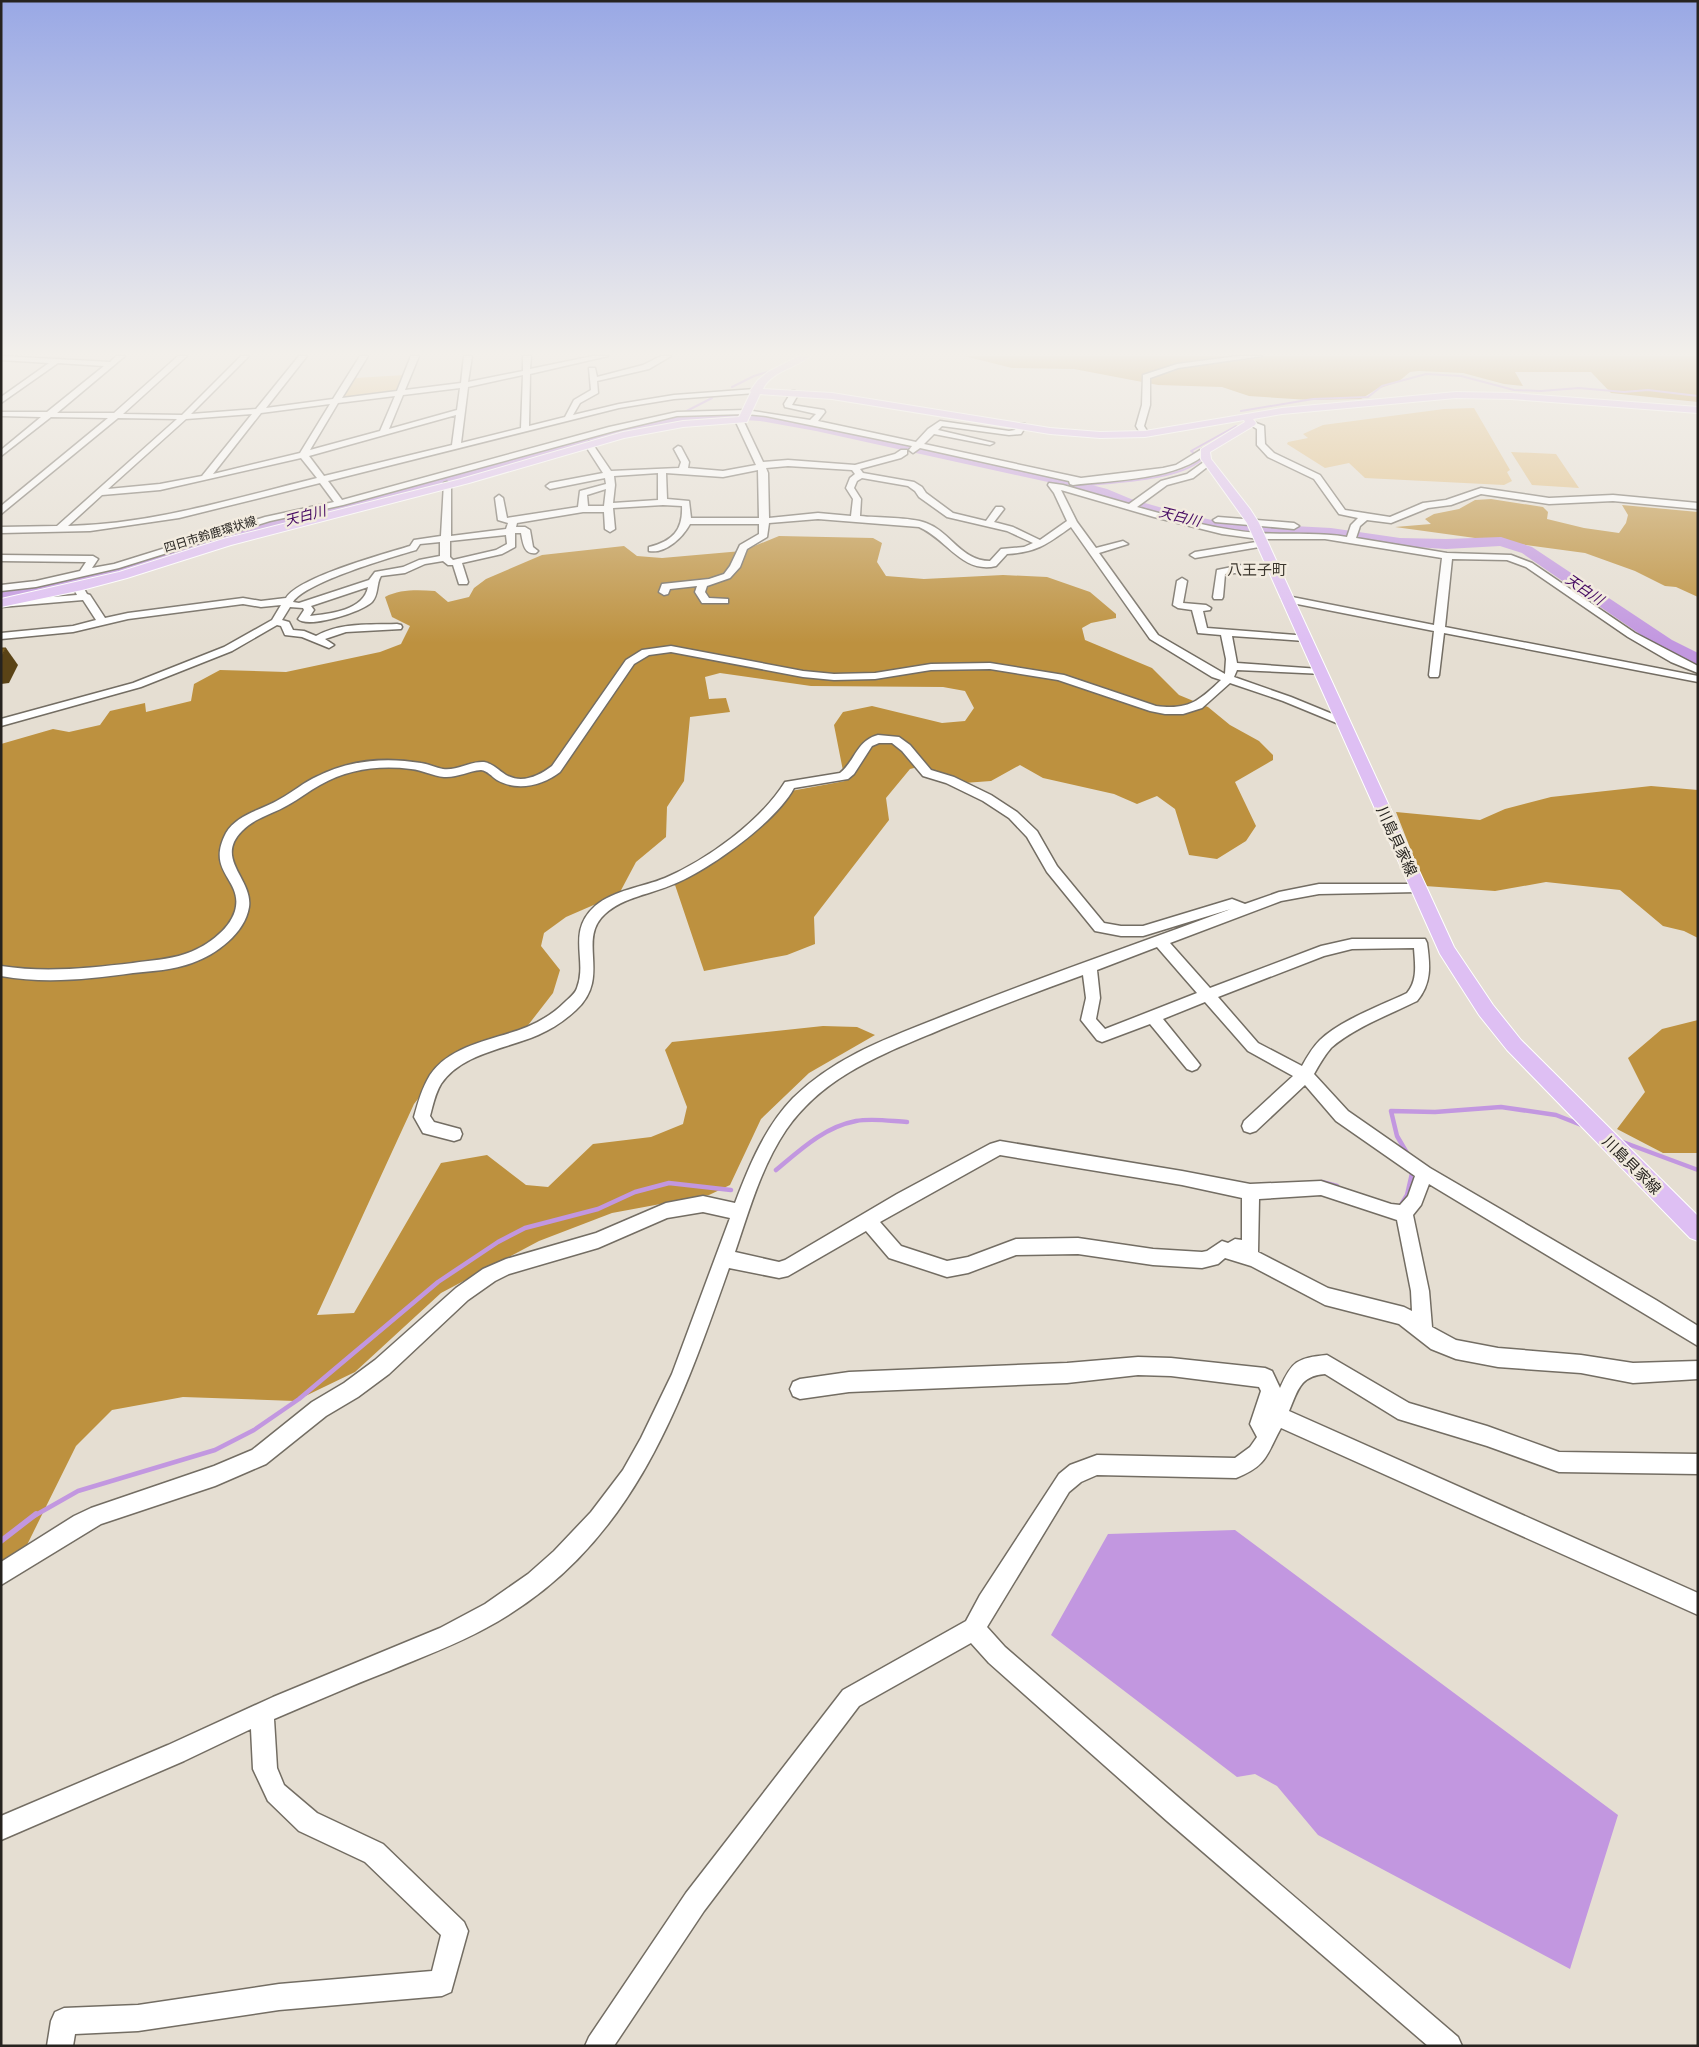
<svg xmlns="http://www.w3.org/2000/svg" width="1699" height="2047" font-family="Inter,'Noto Sans JP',sans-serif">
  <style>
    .green { fill: #dfbc7e }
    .forest { fill: #bd913f }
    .water { fill: #c297e0 }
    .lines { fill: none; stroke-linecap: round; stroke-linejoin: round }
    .stream-far2 { stroke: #c297e0; stroke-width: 2 }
    .stream-far1 { stroke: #c297e0; stroke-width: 4.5 }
    .stream { stroke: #c297e0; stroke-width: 5.5 }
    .river { fill: #c297e0; fill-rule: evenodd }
    .minor-casing { stroke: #736d63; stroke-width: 3 }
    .major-casing { stroke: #fff; stroke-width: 2 }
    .minor { fill: #fff; fill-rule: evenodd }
    .major { fill: #debff3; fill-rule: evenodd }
    .shaded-wall { fill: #5a4316 }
    .building { fill: #806020; stroke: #5a4316 }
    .labels { text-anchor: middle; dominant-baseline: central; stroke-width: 5; stroke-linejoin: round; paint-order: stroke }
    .far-street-label { font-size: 12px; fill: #26231f; stroke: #f2ebdf }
    .far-water-label { font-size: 14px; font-style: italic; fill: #450962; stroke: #f2ebdf }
    .far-quarter-label { font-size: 15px; fill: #3b362d; stroke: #f2ebdf }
    .street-label { font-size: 15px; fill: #26231f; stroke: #f2ebdf }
  </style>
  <rect width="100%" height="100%" fill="#e5ded2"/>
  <path class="green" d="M405 375 398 391 343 398 355 378Z
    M1474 408 1510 470 1507 472 1512 481 1504 485 1365 478 1349 463 1325 468 1287 444 1288 442 1308 438 1303 434 1323 425 1444 409Z
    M1511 452 1556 454 1579 488 1532 485Z"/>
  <path class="forest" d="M964 356H1698V402L1611 393 1591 372H1515L1523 386 1504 384 1463 373 1419 371 1410 372 1398 382 1377 389 1361 399 1310 400 1249 396 1222 387 1158 385 1074 369 1012 368Z
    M1491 499 1543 507 1548 512 1547 519 1584 528 1619 533 1626 523 1628 515 1622 505 1698 512V597L1676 587 1665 586 1635 571 1585 553 1395 527 1431 524 1425 519 1434 514 1459 509 1475 500Z
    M779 536 873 538 882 543 877 562 886 576 924 579 1003 575 1047 577 1090 592 1116 614V618L1091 623 1082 628 1085 640 1152 668 1179 695 1208 707 1230 725 1259 741 1273 755V760L1235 782 1256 826 1246 841 1217 859 1189 855 1175 809 1157 796 1137 804 1114 794 1043 778 1020 765 991 781 964 783 918 767 910 769 886 798 889 820 814 917 815 944 787 955 704 971 674 882 778 809 791 791 845 781 834 725 843 712 872 706 942 723 965 721 974 708 965 691 943 687 811 686 720 673 705 677 709 699 726 698 730 712 690 717 684 781 667 807 666 837 636 862 619 894 566 917 544 933 541 946 560 970 553 993 515 1042 444 1066 414 1104 317 1315 354 1313 441 1163 487 1155 526 1185 548 1187 593 1144 651 1137 683 1124 687 1107 665 1050 672 1042 823 1026 857 1027 875 1035 809 1073 761 1119 730 1185 709 1195 612 1213 539 1241 441 1293 355 1372 295 1401 183 1397 112 1410 76 1446 25 1549 1 1561V744L53 729 69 732 100 725 110 711 145 703 146 712 191 701 194 684 220 670 286 672 380 652 401 644 410 626 392 617 385 597C400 589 418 590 435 591L448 602 469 597 474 588 486 579 542 555 624 546 637 556 662 558 742 551Z
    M1651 786 1698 790V938L1684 931 1663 926 1620 890 1546 882 1495 891 1425 886 1396 812 1480 820 1505 809 1551 797Z
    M1698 1020V1153H1663L1617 1129 1645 1092 1628 1058 1662 1029Z"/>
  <path class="water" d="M1235 1530 1618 1815 1570 1969 1318 1835 1277 1786 1255 1774 1237 1777 1051 1635 1108 1534Z"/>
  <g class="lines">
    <path class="stream-far2" d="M732 387 754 376 773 370
      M1241 411 1313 399 1368 397 1382 386 1426 374 1461 376 1514 390 1541 391 1579 388 1624 392 1648 390 1698 396
      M671 419 712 398
      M1194 453 1191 451 1236 426
      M1079 486C1112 482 1176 481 1201 460"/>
    <path class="stream-far1" d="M1620 1141 1698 1170
      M1407 1153 1397 1136 1391 1111 1435 1112 1501 1107 1556 1115 1584 1126
      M776 1170C800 1150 824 1127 856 1121 872 1118 890 1121 907 1122
      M1322 1182 1337 1186
      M1401 1205 1407 1195 1413 1169
      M34 1516 78 1491 215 1450 254 1430 299 1399 438 1282 498 1242 525 1228 598 1209 635 1192 669 1183 731 1190"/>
    <path class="stream" d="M1 1541 36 1514"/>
    <path class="river" d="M728 411 760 413 816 423 1050 474 1107 489 1131 499 1180 513 1221 522 1331 528 1400 538 1446 539 1501 537 1532 547 1672 640 1698 653V665L1660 648 1522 553 1500 546 1446 549 1400 546 1331 536 1221 530 1172 520 1121 505 1097 495 1048 482 816 431 760 421 728 419 696 421 671 423 639 430 351 509 246 535 127 573 1 599V589L119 566 236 529 341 503 631 424 671 415Z"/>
    <defs>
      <path id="minor" d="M1 356 110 362 116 356H125L57 413H114L178 356H187L123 414 182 415 241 356H249L191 414 256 409 299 356H307L266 408 333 399 360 356H368L342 398 397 391 411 356H419L405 390 461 383 464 356H472L468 382 523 371V356H531L530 369 593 356H608L530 374 529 426 565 417 574 400 591 390 589 368H595L597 377 643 365 661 356H671L649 369 597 381 598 393 580 403 573 415 619 404 674 395 755 389 759 391 755 393 674 399 619 408 328 481 342 500 609 427 677 412 746 410 810 420 816 414 785 407 784 404 792 391H795L799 393 792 405 824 410 825 412 818 421 916 442 928 429 940 421 1009 431 1015 430 1019 424H1025L1026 426 1021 434 1009 435 942 426 938 430 994 443 990 445 934 434 924 444 1081 478 1163 468 1176 465 1202 449 1209 451C1180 480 1113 480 1073 485L1070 484 1069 481 920 448 913 453 909 450 912 446 766 416 746 414 677 416 614 431 343 505 270 521 119 568 36 587 1 591V585L36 581 80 571 86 562 1 561V555L93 556 98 559 92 568 114 564 265 517 334 502 320 483 179 518 90 531 1 533V527L57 526 177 419 118 418 1 514V506L108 418 51 417 1 456V450L41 417 1 416V412H47L104 366 58 363 1 403V397L49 363 1 360ZM523 375 521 428 461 443 468 387ZM460 388 457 410 389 429 403 395ZM395 396 380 431 310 450 338 403ZM330 404 300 453 213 474 261 413ZM252 414 202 476 160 484 108 489 186 419ZM456 415 452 445 324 476 309 456ZM301 458 317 478C235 498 153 524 68 526L102 495 160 490Z
        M1239 356H1262L1178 368 1150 378V405L1144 426 1149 434 1142 436 1136 426 1142 405 1143 375 1177 364Z
        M736 418 743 420 763 462 788 460 855 465 895 454 901 450H907V454L901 458 860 469 863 473 914 482 922 487 926 493 953 513 986 521 996 507H1002L1004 509 994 522 1013 527 1040 540 1067 521 1054 493 1048 485 1049 483 1063 485 1129 504 1161 481 1187 474 1208 459 1212 462 1211 464 1193 478 1167 485 1137 507C1177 518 1217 530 1258 533 1288 535 1317 532 1347 537L1351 525 1358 518 1339 514 1314 479 1268 457 1257 445V429L1247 423 1251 421 1264 426 1265 444 1274 453 1320 475 1345 510 1390 517 1423 503 1446 500 1481 488 1549 498 1613 495 1698 503V509L1613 501 1549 504 1481 494 1451 505 1428 508 1391 523 1367 520 1360 526 1356 538 1447 553 1511 555 1532 563 1635 633 1698 666V673L1671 662 1628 637 1526 567 1507 560 1452 559 1445 627 1698 676V682L1444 633 1439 675 1438 677H1430L1429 675 1434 631 1287 602 1282 599 1287 596 1434 625 1442 558 1325 539H1259L1222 534 1154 517 1061 490 1077 522 1096 548 1123 541 1128 544 1099 553 1158 635 1225 674 1226 659 1221 635 1198 633 1192 610 1178 608 1173 605 1177 581 1182 578 1187 581 1183 603 1206 605 1211 608 1210 610 1203 611 1207 628 1309 636 1310 638 1309 640 1305 641 1232 636 1237 663 1320 669 1325 672 1324 674 1237 670 1234 677 1291 697 1347 720 1349 722 1347 724H1339L1283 701 1230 683 1202 708 1183 714H1165L1150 711 1058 680 990 669 931 670 875 679 834 680 803 677 671 652 649 655 634 664 560 772C543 785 518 792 497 780 491 776 488 771 481 770 468 771 457 778 444 777 433 776 422 770 411 769 379 765 348 769 320 785 309 791 299 799 288 805 273 814 254 818 242 831 214 859 253 879 249 907 245 933 216 955 192 963 173 970 153 971 133 973 89 979 46 984 1 976V966C46 973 89 968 133 963 150 960 168 960 185 954 204 948 229 931 235 911 244 879 205 873 226 833 237 814 262 810 280 799 293 792 304 782 318 776 350 760 386 757 421 763 429 764 436 768 443 769 457 771 470 761 484 762 494 764 498 770 506 775 522 784 539 776 552 766L626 660 642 650 671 646 803 671 834 674 875 673 931 664 990 663 1064 675 1156 706C1188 710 1198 702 1221 680L1212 677 1150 639 1071 527C1047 544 1038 552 1007 554L996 566C962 574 947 539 919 527L818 519 769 523 767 537 747 549 740 567 730 578 707 586 705 592 709 598 728 599V603H702L695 592 697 586 670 589 668 594 664 595 659 592 662 584 709 579 724 574 730 566 740 545 759 534V524H690C683 537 666 554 649 551V547C673 541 683 530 682 506L663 505 613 508 615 529 610 532 605 529 604 512H583L517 523 516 527H525L530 530 533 547 538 551 536 553C524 555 523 543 521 533H515V547L502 554 462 563 468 582 467 584H459L453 565H448L443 561 425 564 405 573 381 576C376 584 379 594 372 602 362 612 308 629 298 619L304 610 303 608 290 607 282 620 289 622 293 630 304 631 316 636C341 622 370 625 397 624L401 625 402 627 401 629 346 632 325 639 334 645 329 648 302 637 285 635 281 626 277 625 232 651 141 687 1 726V719L133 683 224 647 272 620 281 605 261 607 243 604 128 619 73 632 1 639V633L73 626 96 620 83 600 1 607V601L77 595 74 589 79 586 83 587 87 594 90 595 105 618 128 613 243 598 261 601 286 598C299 577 384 554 410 546L414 540 441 536 444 483 447 482 451 485V536L506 529 508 523 498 520 495 498 499 495 503 498 507 518 578 507 580 491 606 484 605 478 550 489 546 486 550 483 603 473 585 445 589 442 592 443 611 471 679 468 681 462 674 449 678 446 681 447 689 462 688 468 723 471 756 465 735 420ZM788 466 852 470 855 474 850 478 846 488 853 499 851 516 818 513 769 518 768 473 766 468ZM758 470 759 518H691L689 501 667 499 666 473 723 477ZM658 473V500L613 503 615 485 614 476ZM862 478 908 486 915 491 919 497 947 517 1007 531 1033 543 1024 547 1001 549 990 561C961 561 951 532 926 523 911 517 877 518 860 516L861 499 854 488 857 481ZM606 489 604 506H588L587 495ZM506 535 507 544 496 550 453 560 450 557V541ZM440 542V556L419 560 403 567 375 572 369 580 299 603 293 602C306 582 392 557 416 550L420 544ZM368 587C364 610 330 614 310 616L314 610 311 606Z
        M1218 517 1294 523 1299 526 1294 529 1215 522 1213 520Z
        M1262 541 1267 544 1265 546 1195 558 1190 555 1195 552Z
        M1242 565H1273L1278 568C1273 572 1235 572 1225 574L1223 597 1222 599H1214L1213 597 1217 570Z
        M878 735 899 737 910 745 931 770 954 777 991 795 1017 812 1037 831 1057 866 1104 923 1121 926H1143L1232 899 1245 904 1279 892 1319 884H1423L1425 887 1423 890 1418 892 1319 894 1281 901 1170 943 1210 988 1321 946 1352 939H1425L1427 943C1430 965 1432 983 1417 1001 1391 1014 1353 1028 1331 1048 1324 1056 1319 1065 1314 1074L1348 1111 1430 1168 1656 1300 1698 1326V1346L1429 1184 1421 1205 1413 1215 1429 1291 1432 1327 1456 1340 1498 1348 1581 1355 1633 1363 1698 1361V1379L1633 1383 1581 1373 1498 1367 1456 1359 1431 1349 1399 1324 1325 1305 1251 1266 1225 1258 1218 1264 1202 1268 1153 1265 1078 1254 1016 1255 968 1273 947 1277 889 1258 866 1231 788 1276 779 1278 729 1268C678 1413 630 1550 486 1628 455 1645 422 1657 389 1671 350 1686 312 1703 274 1719L277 1768 284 1785 317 1813 383 1844 464 1922 468 1931 451 1992 442 1996 279 2010 138 2031 75 2034 73 2046H47L51 2021 55 2012 64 2008 138 2005 279 1984 432 1971 441 1935 365 1862 299 1831 268 1801 253 1769 251 1729 184 1761 1 1840V1816L168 1745 273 1697 440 1628 485 1604 528 1574 554 1551 591 1512 623 1470 641 1438 672 1374 730 1218 703 1212 667 1218 598 1248 509 1274 495 1281 468 1300 389 1374 358 1397 326 1416 266 1464 215 1486 101 1524 1 1585V1562L74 1516 91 1508 214 1466 252 1450 312 1402 344 1383 375 1360 456 1288 483 1269 506 1259 596 1233 666 1203 703 1196 735 1203C749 1166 765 1127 793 1098 838 1054 894 1036 951 1013 1043 976 1138 944 1231 909L1143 936H1121L1095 931 1047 872 1027 837 1009 818 983 801 946 783 923 776 902 751 892 743H879L872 746 854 774 848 779 794 788C776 822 710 869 674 884 652 894 623 897 605 914 576 940 612 977 576 1010 564 1021 552 1029 538 1035 506 1049 462 1053 441 1084 435 1094 433 1105 430 1116L434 1122 460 1129 462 1134 460 1139 454 1141 423 1133 414 1117C418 1102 422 1088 430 1075 451 1044 495 1040 527 1027 541 1021 554 1013 565 1002 569 998 575 994 577 988 588 960 566 932 595 906 614 890 643 887 665 878 707 860 761 821 785 782L840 773C856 760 856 741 878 735ZM1157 947 1197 993 1105 1029 1096 1019 1100 998 1097 970ZM1414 948C1415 964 1418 980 1407 993 1380 1006 1341 1020 1320 1040 1312 1048 1307 1057 1302 1066L1258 1043 1218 997 1324 956 1352 949ZM1083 975 1086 998 1081 1020 1097 1040 1102 1042 1150 1024 1187 1069 1192 1071 1197 1069 1200 1065 1197 1061 1163 1019 1205 1002 1248 1051 1293 1076 1244 1121 1242 1126 1244 1131 1250 1133 1256 1131 1305 1085 1336 1121 1415 1176 1408 1196 1400 1205 1391 1204 1321 1181 1250 1184 1182 1171 1000 1141 990 1144 897 1194 785 1260 779 1262 735 1252C749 1211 761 1167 786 1130 824 1075 883 1054 942 1029 989 1010 1036 992 1083 975ZM1000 1155 1182 1185 1242 1198V1240L1235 1239 1228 1243 1222 1241 1207 1251 1202 1252 1153 1249 1078 1238 1016 1239 968 1257 947 1261 901 1246 880 1222ZM1321 1195 1397 1220 1411 1291 1412 1311 1404 1307 1328 1288 1258 1252 1259 1199Z
        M1327 1355 1409 1403 1487 1426 1559 1452 1698 1454V1474L1559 1472 1487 1446 1398 1419 1325 1374C1300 1376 1298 1390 1289 1411L1698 1593V1615L1281 1428C1266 1455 1268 1465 1236 1478L1097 1475 1081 1482 1069 1492 987 1627 1005 1647 1185 1803 1458 2037 1462 2046H1428L1167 1821 989 1663 971 1643 859 1706 704 1911 614 2046H585L589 2037 686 1893 843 1690 966 1621 980 1595 1059 1474 1070 1465 1097 1455 1235 1458 1250 1447 1257 1437 1250 1424 1261 1391 1259 1387 1171 1376 1138 1375 1067 1383 849 1392 800 1399 793 1396 790 1389 793 1382 800 1379 849 1372 1067 1363 1138 1357 1171 1358 1265 1368 1272 1371 1280 1388C1292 1361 1297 1358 1327 1355Z"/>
      <path id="major" d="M799 356H810C797 368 771 371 763 389L832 393 1050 428 1100 432 1145 431 1282 408 1456 392 1511 393 1698 407V413L1511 399 1456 398 1282 414 1253 419 1256 423 1255 425 1210 452 1211 459 1250 509 1259 523 1454 947 1493 1005 1521 1040 1698 1216V1241L1690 1238 1507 1050 1479 1015 1440 954 1247 523 1201 459V449L1245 422 1244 420 1145 437 1100 438 1050 434 832 399 760 394 747 422 683 427 624 438 469 483 231 545 127 578 82 590 1 607V599L119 572 223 539 461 479 623 432 683 421 739 417 751 392 750 391 758 380 768 372Z"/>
    </defs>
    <use href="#minor" class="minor-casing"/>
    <use href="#major" class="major-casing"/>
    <use href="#minor" class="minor"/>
    <use href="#major" class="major"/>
  </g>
  <path class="shaded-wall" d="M6 648 18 665 9 683 1 684V657Z"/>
  <path class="building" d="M1 648H6L1 657Z"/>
  <linearGradient id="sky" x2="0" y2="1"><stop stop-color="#99a8e5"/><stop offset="0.55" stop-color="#f3f0eb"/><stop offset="1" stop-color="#f3f0eb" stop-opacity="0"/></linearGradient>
  <rect width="1699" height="643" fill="url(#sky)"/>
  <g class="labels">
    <g class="far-street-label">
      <text transform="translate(210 534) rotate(-17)">四日市鈴鹿環状線</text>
    </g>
    <g class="far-water-label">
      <text transform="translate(305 515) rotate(-15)">天白川</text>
      <text transform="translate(1180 516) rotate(14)">天白川</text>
      <text transform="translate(1585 589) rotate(34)">天白川</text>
    </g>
    <g class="far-quarter-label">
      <text x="1257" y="569">八王子町</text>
    </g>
    <g class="street-label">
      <text transform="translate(1397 841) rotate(65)">川島貝家線</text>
      <text transform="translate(1632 1165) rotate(45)">川島貝家線</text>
    </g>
  </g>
  <rect width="1699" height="2047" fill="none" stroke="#26231f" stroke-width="5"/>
</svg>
